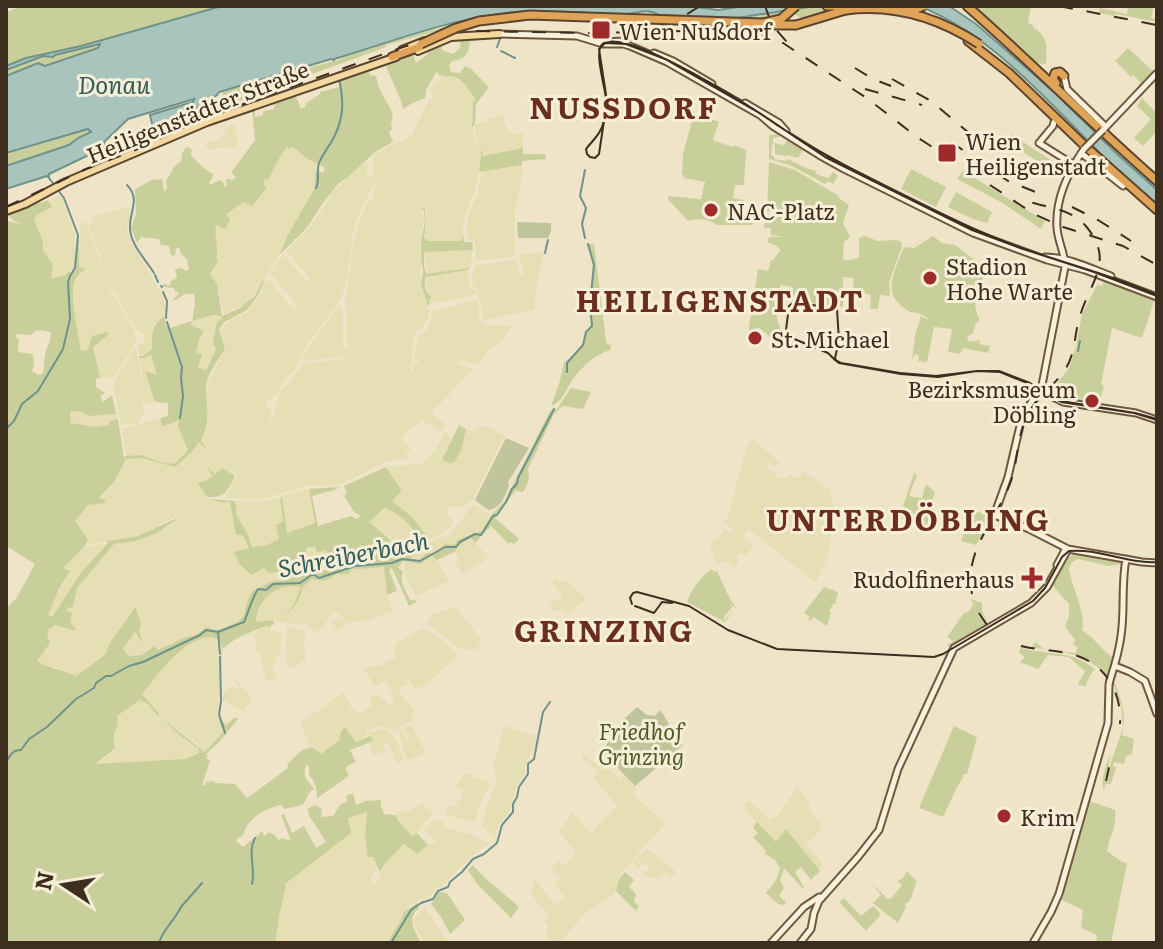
<svg xmlns="http://www.w3.org/2000/svg" width="1163" height="949" font-family="Literata,serif">
  <style>
    .farmland { fill: #e6deb5; fill-rule: evenodd }
    .green { fill: #c9cf9b; fill-rule: evenodd }
    .cemetery { fill: #bfc49a }
    .water { fill: #a9c4bc; stroke: #6f938a; stroke-width: 2 }
    .lines { fill: none; stroke-linecap: round; stroke-linejoin: round }
    .stream { stroke: #6f938a; stroke-width: 2 }
    .secondary-casing { stroke: #6f573f; stroke-width: 9 }
    .primary-casing { stroke: #5b4430; stroke-width: 10 }
    .highway-casing { stroke: #5b4430; stroke-width: 11 }
    .secondary { stroke: #faf1dc; stroke-width: 5 }
    .primary { stroke: #f3d9a0; stroke-width: 6 }
    .highway { stroke: #e0a458; stroke-width: 7 }
    .tram { stroke: #3d2e20; stroke-width: 2 }
    .rail { stroke: #3d2e20; stroke-width: 2; stroke-dasharray: 14 14; stroke-linecap: butt }
    .secondary-bridge-casing { stroke: #6f573f; stroke-width: 9; stroke-linecap: butt }
    .highway-bridge-casing { stroke: #5b4430; stroke-width: 11; stroke-linecap: butt }
    .secondary-bridge { stroke: #faf1dc; stroke-width: 5 }
    .highway-bridge { stroke: #e0a458; stroke-width: 7 }
    .poi-dot { fill: #9e2a2b; stroke: #f7eed8; stroke-width: 3 }
    .labels { text-anchor: middle; dominant-baseline: central; stroke-width: 6; stroke-linejoin: round; paint-order: stroke }
    .poi-label { font-size: 22px; fill: #3d2e20; stroke: #f7eed8; text-anchor: start }
    .street-label { font-size: 22px; fill: #3d2e20; stroke: #f7eed8 }
    .park-label { font-size: 22px; font-style: italic; fill: #4d5a26; stroke: #f7eed8 }
    .water-label { font-size: 24px; font-style: italic; fill: #2f5d5a; stroke: #f7eed8 }
    .district-label { font-size: 30px; font-weight: bold; letter-spacing: 2px; fill: #6b2e1e; stroke: #f7eed8 }
  </style>
  <rect width="100%" height="100%" fill="#f0e4c8"/>
  <path class="farmland" d="M452 75 461 78 476 100 473 102 472 121 473 131 480 155 479 172 474 193 466 211 463 225 464 242H473L471 265 468 270 470 289H475L477 294 430 304 429 298 432 297 429 295 425 278 427 273 425 262V244L428 241 424 239 428 214 426 208H422L424 222 420 238 421 288 425 296 429 312 428 320 423 323V328L416 330 413 342 411 372H413L414 364 419 362 418 359 414 358 418 336 420 334 426 331 432 317 431 312 478 300 479 317 485 325 511 326 504 340 489 350 477 365 460 360 459 364 474 369 431 413 445 424 440 432 422 420 401 437 411 449 406 454 407 460 396 459 381 464 343 483 329 486 309 485 273 496 256 499 228 498 227 494 238 474 235 476 222 468 215 474 210 470 213 476 199 485 210 501 230 502 236 534 243 535 249 548 234 552 240 565 252 574 264 568 268 573 282 572 285 580 271 582 253 591 248 599 244 615 238 622 218 630 205 628 195 635 171 643 161 650H159L155 646 142 655 129 656 123 649 135 632 142 640 138 631 141 623 134 607 109 644 106 654 76 676 62 669 43 665 37 661 50 643 47 635 49 629 55 625 75 631 76 629 70 622 72 613 67 611V608L73 607 77 588 114 544 136 541 157 533 183 517 181 516H177L135 537 88 544 87 541 88 538 75 521 87 505 105 503 106 500 99 499 114 482 126 458H141L175 467 192 452 200 442 203 445 201 439 204 434 208 404 207 385 225 349 220 334 224 326 242 314 247 313 260 295 266 277 294 310 298 306 270 273 283 254 307 281 310 279 286 251 310 227 336 189 359 167 367 162 368 169 365 170 368 177 374 176 373 159 376 154 391 145 405 140 412 135 429 101 434 97 433 94 430 92 431 88 443 77ZM375 182 373 199 369 200 360 218 354 239 346 299 347 348H343L342 307 339 306 308 348 302 360V361L344 357 345 359 302 363 298 371 279 394 274 413 267 429 272 410 265 404 268 398 272 400 273 396H276L283 382 296 368 307 344 341 299 347 281 353 232 359 213Z
    M503 114 505 118 503 120 510 133H523V148L483 156 475 131V125Z
    M235 125 238 147 218 148 210 151 204 143 221 139 227 127Z
    M288 146 290 150 292 147 296 148 308 159 317 163 316 179 313 189 280 254 252 298 245 305 224 314 217 284 210 274 218 251 215 243 216 225 226 215 244 202 251 206 267 187 263 184 265 179H268L280 155Z
    M522 165V176L515 211V256L476 261 475 241 468 240 467 226 469 213 477 197 482 172Z
    M61 194 75 236V266L73 271 51 279 52 264 43 250V242L34 219 49 201Z
    M129 207 131 213 127 229 130 240 162 295 165 305 164 316 154 324 152 333V349L143 356H139L138 345 139 343H144L145 335 135 328 115 293 105 283 102 276 101 256 88 225 94 222 92 217Z
    M85 222 100 257 102 281 115 297 133 329 137 340 114 377 108 378 107 376 100 378 93 347 108 335 88 350 81 352 75 315 73 283 84 269 79 267 80 223Z
    M544 252 538 278 534 309 484 320 477 288 473 287 472 277 475 266 515 259 522 278 524 276 519 255Z
    M212 316 220 318 216 349 206 371 198 368 196 352 199 340 204 331 191 325 192 321Z
    M136 346 141 381 142 371 139 358H144L151 353 158 376 145 372 155 402 144 404 141 395 144 413 137 424 121 425 113 383Z
    M79 411 89 416 116 414 118 419 110 421V425L95 427 71 423 69 412Z
    M161 418V427L179 420 178 428 188 450 175 464 160 462 141 455 126 456 122 429Z
    M483 425 505 436 474 498 462 507H449L445 512 453 521 452 525 442 534 422 542 408 553 396 548 386 536 369 522 402 491 386 467 423 463 433 453 446 431 448 436 452 438 442 460 462 446 466 429 475 432Z
    M752 439 780 462 776 466 769 463 766 466 780 479 786 478 789 474 798 479 804 472 830 489 835 515 827 559 816 583 749 529 743 536 753 545 746 556 740 553 736 558 739 561 735 568 724 560 717 566 709 543 717 540 725 529 731 533 733 529 724 523 728 517 745 452Z
    M309 489 316 524 287 533 282 496Z
    M280 498 283 521 276 525 279 539 274 543 253 547 237 516 235 501 257 502Z
    M474 504 490 515 487 524 482 531 456 541 453 545H442L434 553 429 552 423 555 419 560 410 559 427 544 449 535Z
    M471 538 489 558 462 574 455 564 459 560 454 550 458 548 462 542Z
    M107 544 80 574 51 617 47 615 70 571 62 568 85 546Z
    M315 545 326 550 327 555 338 548 346 547 347 563 325 570 308 572 306 548Z
    M432 556 437 560 449 581 416 596 407 579 403 561 416 564Z
    M368 567H384L387 595 393 611 373 618V620L350 622 338 630 331 622 338 618 345 620 334 610 319 632 312 630 306 623 294 624 273 620 256 622V618L263 600 277 588 291 585 303 587 312 579 325 581 336 574Z
    M556 578 559 582 566 581 586 599 568 614 562 608 557 612 549 606 556 598 559 600 563 595 551 583Z
    M455 607 481 639 478 648 474 650 458 648 427 623 432 615Z
    M267 626 270 631 281 632 280 656H276V663L272 664 276 677 267 682 262 667 260 652H256L255 632Z
    M287 626 305 632 304 647 306 660 289 669 286 660Z
    M422 629 432 632 458 655 427 684 415 689 406 677 409 685 398 689 406 701 415 710 411 721 393 731 386 728 384 725 367 730V736L356 742 345 727 340 736 339 741 321 755 315 748 310 747 300 723 331 702V700L344 693 352 709H355L358 714 373 706 369 698 376 694 381 700 384 698 388 705 395 702 391 693 398 689 390 691 385 681 375 686 363 668 381 665 397 657 393 647 398 642Z
    M203 636H213L219 640 223 649 217 714 223 732 205 752 195 742 168 723 198 748 199 752 185 759 94 765 114 752 116 747 114 734 120 712 140 700 152 707 141 694 162 669 181 650Z
    M35 666 54 674 40 690 23 680Z
    M237 678 240 685 252 698 243 711 222 700 225 692 232 686 242 691 235 682Z
    M411 724 425 752 408 760 402 748 399 730 402 729 413 752 404 728Z
    M505 726 537 736 533 749 525 766V773L516 788 511 809 506 817 498 824 495 839 482 826 487 805 497 781 493 765 501 742 500 737Z
    M385 729 396 739 404 761 396 763 388 742 383 744 386 751 380 754 379 752 373 755 368 743 372 741 368 732Z
    M583 754 605 771 609 769 620 779 625 775 636 789 632 793 665 824 623 871 618 879 615 892 611 897 590 909 558 943H555L545 935 548 927 544 921 549 917 531 894 535 880 555 905 565 898 555 884 560 878 551 868 558 861 565 866 576 853 559 832 572 812 591 833 617 806 593 777 598 771 581 757Z
    M465 773 490 783 478 809 476 822 445 815V811L448 810 450 805 456 806 458 800H461L464 790 455 787Z
    M797 787 809 802V810L824 827 806 844 824 865 818 869 786 829 776 842 745 811 747 806 745 804 748 800 770 820 779 814Z
    M422 802 432 814 417 833 412 836 398 821 396 812 405 811 408 812Z
    M367 812 365 844 367 851 377 861V867L371 878 372 886 375 885 386 862 404 844 417 854 428 845 437 842 423 829 434 820 444 822 445 828 472 835 489 844 470 857 464 865 455 872 444 885 436 889 427 898 420 899 409 907 404 912 402 918 387 943H275L280 911 286 887 284 884 351 833 348 818Z
    M647 848 676 872 671 878 665 872 659 880 652 876 650 878 642 872 644 870 647 871 650 867 644 862 638 868 632 863Z
    M424 906 449 943H424L414 924 415 917 420 913Z"/>
  <path class="green" d="M23 6H222L81 46 26 58 6 66V12Z
    M819 6 833 8 834 11 800 22 801 18 794 14 772 20H743V18Z
    M972 6H1031L1028 23 1033 25V27C1048 37 1047 45 1046 64L1036 63Z
    M1128 6H1152L1153 11 1151 18 1157 19V22L1116 14 1114 16 1099 13 1100 8 1127 14Z
    M535 10 567 13 481 19 386 45V47L212 111 133 146 117 150 174 125 223 95 222 92 226 91 332 60 290 73 345 58 334 59C401 39 466 17 535 10Z
    M461 39H467L470 42C469 54 464 60 452 61L449 66 451 72 460 73 465 66 471 69 489 87 476 104 475 125 472 127 473 102 475 100V98C465 86 461 72 443 77L444 75 440 76 437 71 426 90 425 98 409 105 403 109 401 101 385 64 386 62 413 55 416 63 427 55 429 48 441 43 442 50 453 54 460 48Z
    M100 43 98 48 45 66 38 63 6 76V70L43 56Z
    M1128 48 1154 72 1142 86 1139 84 1140 82 1133 75 1131 77 1115 61Z
    M367 68 370 75 376 76 379 88 393 114 391 124 393 128 389 132 393 142 375 152 347 178 339 183 320 207 309 225 296 239H293L294 241 280 254 288 235 314 189 316 170 323 173 325 168C320 164 315 163 310 160 303 157 299 150 292 147L289 150 288 146 281 155 268 180 265 179 263 184 267 187 252 206 244 202 226 214 230 220 225 229 216 225C214 237 219 248 216 258L218 261 210 274 217 284 222 316 240 308 254 297 263 280 264 282 258 295 247 310 224 322 219 330 225 349C218 360 206 376 206 389 207 406 210 424 201 440L207 451 199 442 192 452 175 467 141 458 126 459 114 482 99 498 106 500 105 503 88 505 75 521 88 539 85 546 63 568 70 571 60 587 48 615 52 617 80 574 107 544V541L135 537 182 516 157 533 136 541 114 544 77 588 73 607 67 608V611L72 613 70 622 76 629 75 631 55 625 49 629 47 635 50 643 37 661C48 668 64 670 76 676L106 654 109 644 135 607 141 623 139 631 143 644 135 632 123 649 129 656 142 655 155 646 158 650 184 638 196 635 205 628 218 630 238 622 244 615 248 599 253 591 271 582 284 580 281 572 268 573 264 568 252 575 240 565 234 552 249 548 243 535H236L230 502H220L209 499 235 501 237 516 247 533 252 547 267 545 279 539 276 525 283 521 280 498 282 496 287 533 315 523 309 489 338 487 337 489 312 496 318 526 351 516 357 519 361 516 354 512 345 497 344 495 347 493 344 486 386 467 402 491 392 501 412 517 430 540 424 542 404 519 385 507 369 522 386 536 396 548 407 553 422 542 426 545 410 559 419 560 426 553H434L445 544 453 545 458 540 482 531 492 514 504 502 550 411 557 409 571 388 591 392 583 409 563 406 554 414 528 469C530 479 528 485 523 492L515 491 495 518 519 539 514 544 511 542 509 544 491 526 475 543 471 538 462 542 454 552 437 560 432 556 420 564 403 561 398 568 403 571C399 581 405 589 410 600L418 601 409 606 392 568 389 570 397 591 387 595 384 567 355 569 351 570 349 574H336L325 581 312 579 303 587 298 601 284 618 295 602 301 587C278 582 257 599 256 622L273 620 274 624 269 628 267 626C253 631 233 638 223 649L219 640C193 625 157 676 142 694L159 714 158 716 148 704 140 700 118 715 117 726 114 734 115 749 95 764 185 759 199 753 198 748 178 734 164 720 205 752 223 732 217 714 226 725 235 717 238 719C228 731 219 744 206 754L209 758 205 756 210 761 202 785 204 786 206 782 214 781 215 783 235 784 247 798 288 768 287 764C299 754 308 739 321 754L339 741 341 731 345 727 356 742 370 736 373 741 350 750 356 762 347 766 346 770 349 776 317 798C317 789 315 781 309 775V767L307 764C301 775 307 780 314 789L309 793 303 805 284 809 282 805C267 807 246 819 243 836L237 838 236 841 243 847 262 831 264 836 269 832 275 835 278 840 282 838 291 841 281 815 284 814 292 833 304 826 316 848 326 842 310 817 307 809 315 805 322 809 321 817 333 816 340 805 347 801 346 796 353 793 356 805 365 801 381 800V807L384 812 383 814 396 815 398 821 412 836 417 833 428 845 417 854 404 844 386 862 380 872C376 867 377 862 373 857H368L365 838 367 812 348 818 351 833 285 884 286 887 280 911 275 943H6V640L7 638C4 624 3 606 16 599L35 564 6 546V221L22 224 13 220 9 216 6 217V213L38 199 40 203 48 200 52 207 37 215 34 219 43 242V250L53 264 51 279 65 275 68 272H74L79 232V267L86 269C81 272 75 277 74 284 70 297 79 336 81 351L88 350 92 336 107 332 108 335 93 347 100 378 96 379V387L105 393 100 396 103 402 112 395 116 414 89 416 79 411 70 412 71 423 95 427 109 425 110 421 118 419 124 458 126 456 141 455 160 462 175 464 188 450 178 427 179 420 161 427V418L168 416V403L155 402 145 371 157 375 151 354 144 358H139V356H143L152 349C152 332 151 327 164 316L166 325 170 328 192 321 195 304 194 294H185L174 301H172L179 293 175 291 174 288 163 287V284L170 285 171 281 177 278 175 269 182 268 185 271 189 270 187 259 181 254 179 247 176 248 175 255 171 256 169 246 161 245 159 239 141 237 137 243 131 228 136 214 135 189 152 180 162 179 164 191 167 189 166 181 173 170 172 169 181 161 182 153 186 147 192 149 191 155C196 161 206 171 213 174L212 179 209 182 210 185 220 180 223 182 224 187 227 186 226 179 233 180 236 177 231 173 255 140 252 109 255 108V117L263 115V111L274 109C275 96 290 95 301 92L296 97 301 109 306 106 305 104 320 94V92L339 87 338 78ZM213 315 222 317 216 325 213 344 216 349 206 371 198 367 202 355 196 352 199 340 204 331 191 325 192 321ZM42 330 51 332C51 342 47 346 45 355 44 361 44 367 43 373L38 375 32 371 34 365 33 354 18 352 19 340 15 337 17 334 31 335 35 331ZM315 546 317 552 326 550 327 555 339 554 338 549 346 547 347 563 325 570 308 572 306 548Z
    M1142 98 1157 114V131L1143 146 1134 138 1151 119 1137 106Z
    M694 113 719 122 713 139 715 141 733 147 734 145 746 150 744 185H735L733 198 744 200 743 213 753 214V225H717C709 219 699 218 688 221L668 199V196L701 199 705 182 684 178V175H682L683 154Z
    M89 129 91 133 78 138 69 145 6 166V153Z
    M778 134 780 137 773 138V143L784 145 787 140 803 150 798 158 787 155 786 156 775 154V145L772 144 771 156H774V159L786 161V159C797 162 806 170 815 170L816 174 828 178 833 172 838 176 833 184 828 181 825 184 792 166 769 159V135Z
    M1011 134 1061 167 1056 174 1007 141Z
    M478 143 483 156 523 148V154H545L546 159 522 161V165L479 172 481 155Z
    M769 162 795 170 837 195 839 198 849 205 843 223 850 237 844 242 843 260H852L859 257V238L864 236 878 241 896 240 901 242 902 246 889 283 890 296 880 295 878 309H870L871 295 865 293 864 290 854 289 853 278 843 277V307L792 301 793 287 780 285C778 303 772 319 784 334L783 337 773 333 770 337 758 327 753 333 750 341H747L758 269 768 271 771 260H773L781 250 775 245 767 242 769 237H783L771 235V227L770 228H764L766 216 776 217 778 212 767 211Z
    M911 169 946 187 936 207 901 189Z
    M963 171 1045 221 1041 229 1001 202 957 179Z
    M956 192 992 212 987 223 973 219 948 207Z
    M421 208H425L426 222 424 238 428 241H461L463 235 464 242H472L473 250 424 252V265L426 274 470 268 468 270 425 277C424 284 425 293 432 297L429 299 430 304 428 306 421 284 423 272 421 258V240L425 221 424 210Z
    M933 236 942 243 955 245 973 259 988 267C979 288 969 298 980 321L976 323 973 333 967 337 969 342 979 340 980 344 990 346 988 353 963 348 960 354 948 352 952 329 934 327 927 362 918 361 919 355 915 354 912 360 915 335 921 316 929 320C924 313 916 313 910 312 905 309 898 304 895 299 886 285 898 263 903 249L906 247 914 248Z
    M587 244H594L606 341 607 344 611 345 610 350C593 355 581 368 571 382 565 392 562 402 551 406L559 384 564 363 581 347 585 338 586 331 592 324 590 298 593 265Z
    M1104 279 1155 298 1142 338 1112 328 1101 384 1104 386 1101 397 1089 394 1086 397 1087 403C1076 398 1064 401 1050 392L1069 368 1076 347 1082 314 1097 285 1102 286Z
    M459 425 466 429 461 451 454 462 450 463 442 460Z
    M206 466 215 474 222 468 235 476C229 489 224 499 207 497L198 484 203 481 204 482 213 476Z
    M914 473 917 476 909 495 913 497 922 498 926 484 935 492 932 502 934 503 926 528 902 518 899 519Z
    M972 510 993 517 976 545 961 541Z
    M1077 553 1122 562V564L1109 566 1078 559 1072 562 1069 569C1072 588 1086 612 1082 630 1095 638 1102 651 1115 659L1107 676C1081 648 1055 653 1021 645L1022 644 1032 647 1035 642 1044 649 1075 653 1078 648 1073 644 1075 640 1065 626 1069 616V604L1052 585C1058 573 1063 556 1077 553Z
    M712 569 714 572 717 571 727 593 736 608 729 604 732 607 723 619 725 620 735 609 725 622 687 602C691 591 701 575 712 569Z
    M824 587 838 592 835 604H833L829 611 831 613 827 626 814 617 810 621 808 620 810 617 804 613Z
    M971 599 982 603V611L989 623 981 613H979L986 625 949 647 947 645 953 641 947 637 964 613 968 612 973 605Z
    M1020 648C1048 655 1072 650 1095 669L1090 675 1085 687 1078 684 1085 671 1069 657 1048 655 1038 669 1020 662 1025 657 1019 653Z
    M1113 679C1121 698 1127 714 1122 735L1134 739 1132 754 1126 756 1124 764 1114 762 1113 766 1116 767 1111 784H1105L1104 791C1100 780 1106 763 1111 754L1105 781 1107 782 1111 762 1123 728 1121 706 1113 683Z
    M954 726 977 737 967 774H963V778L957 787 943 817 919 808Z
    M1089 801 1115 810C1117 828 1110 834 1107 851L1122 862 1127 863 1111 943H1096L1097 935 1081 928 1083 910 1062 900 1076 843 1077 837H1079Z
    M757 822 776 842 786 829 820 871 811 880 801 867 795 872 804 887 803 889 784 868 780 881 784 888 779 896 786 902 784 905 778 904 766 893 776 880 780 868 775 860 765 854 766 851 753 837 758 833 753 827Z
    M473 865 485 878 519 907 511 918 477 884 468 870Z
    M907 871 917 882C912 889 914 901 905 904L906 907 898 923 873 903 881 895 870 882 888 899 892 898 902 885 897 881 903 878Z
    M625 872 634 880 629 887 636 894 634 902 639 906 636 911 616 891 619 879Z
    M439 892 447 893 465 920 450 934 441 917 431 904Z
    M844 898 861 916 873 906 879 912 880 916 866 931 839 902Z
    M417 903 419 908C406 919 415 931 421 943H387L402 918 404 912Z"/>
  <path class="cemetery" d="M517 222 551 223V231L548 238H518Z
    M506 438 529 448 508 482 509 486C505 496 501 509 488 510L475 500Z
    M637 707 647 715 655 716 660 710C669 721 671 733 683 745L635 786 602 751 625 718Z"/>
  <path class="water" d="M222 6H689L718 10 745 6H815L724 20 659 15C648 8 638 13 627 14 615 14 604 15 593 14L591 13C564 12 535 9 506 13 447 20 391 42 334 59V60L331 59 219 92 217 95 167 126 156 129 153 128 150 115 193 102 194 99 128 119 104 142 105 147 100 146 91 154 49 174V178L47 176 6 189V166L69 145 78 138 91 132 88 129 6 153V76L38 63 45 66 98 48 100 44 55 55 53 57 43 56 6 70V66L26 58 81 46Z
    M919 6H949L976 24 1055 93 1117 154 1157 190V204C1143 192 1128 180 1114 167 1055 110 997 37 919 6Z"/>
  <g class="lines">
    <path class="stream" d="M497 47 500 39
      M501 51 515 58
      M585 170 580 196 586 208 582 224 585 238
      M127 185C141 199 129 212 130 228 130 244 146 260 154 273
      M316 188C320 180 316 172 319 163 323 153 331 144 335 135 345 114 343 98 339 78
      M546 248 548 240
      M545 253 546 249
      M155 275 158 282
      M161 286 162 287
      M163 292 167 301
      M166 318 167 302
      M167 322 182 367 181 378 183 396 180 418
      M1078 351 1080 341
      M567 372V363L583 345 586 332 592 326 590 304 594 265 588 244
      M1071 396 1072 390
      M6 429 14 421 22 404 38 391 63 349 70 319 68 282 70 276 75 268 78 235 64 198 49 178
      M218 632 220 654
      M220 657 221 701 219 714 225 733
      M6 763C10 755 12 750 21 750L29 739 47 727 76 699 94 688 96 683 106 676H111L129 666 143 662 200 635 206 630 218 632 244 622C249 611 251 600 258 589L266 590 273 584 300 583 313 574 319 578 355 566 392 563 402 559 420 561 445 547H456L460 542 475 534 481 535 493 516 497 515 506 502 512 489 517 484 518 478 554 409
      M252 884C256 868 247 853 255 838
      M159 943C163 929 175 920 181 907L202 883
      M391 943 411 910 421 903 433 899 438 891 448 887 450 882 462 872 473 859 484 854 497 843 502 825 513 812V804L517 797 519 787 528 774V764L534 759 543 712 550 702"/>
    <defs>
      <path id="secondary" d="M499 34 577 36 603 44H623L630 46 667 62 723 94 760 115 774 127 819 155 844 169 973 233 1047 260 1085 270 1157 297
        M601 42 626 41
        M654 53 673 61 712 84
        M1064 76 1067 89 1106 127
        M745 103 779 123 786 131
        M1054 122 1053 126 1039 143 1074 165
        M1103 130 1157 73
        M1081 153 1123 186
        M1045 257C1068 257 1090 268 1111 276
        M1047 394 1063 402 1136 413 1157 420
        M995 513 1008 477 1022 417 1042 385 1065 267C1065 253 1058 242 1057 228 1055 200 1068 172 1084 149
        M997 516 1029 529 1068 549 1142 562 1157 563
        M1057 565 1066 548
        M1115 666 1130 672 1145 681 1157 714
        M1110 680C1115 665 1119 651 1121 636 1125 610 1121 585 1126 559
        M771 943 804 907 819 897
        M800 943 811 929 814 913 819 901 858 857 879 830 898 769 954 648 1031 603 1047 587 1068 549
        M1033 943 1051 912 1059 894 1108 723 1109 685"/>
      <path id="primary" d="M402 50 425 41
        M418 51 451 37 499 34
        M6 211 25 204 66 182 207 122 396 57"/>
      <path id="highway" d="M827 6H840
        M967 6C1032 63 1092 124 1157 181
        M796 25 849 9
        M968 41 1009 73 1085 146 1157 210
        M392 57 422 46
        M1056 83 1053 79 1055 73 1060 72 1064 76"/>
    </defs>
    <use href="#secondary" class="secondary-casing"/>
    <use href="#primary" class="primary-casing"/>
    <use href="#highway" class="highway-casing"/>
    <use href="#secondary" class="secondary"/>
    <use href="#primary" class="primary"/>
    <use href="#highway" class="highway"/>
    <path class="tram" d="M1157 295C1111 274 1061 263 1014 245 975 231 940 213 903 195 862 174 820 154 782 128 754 109 633 30 604 43 592 48 606 89 606 100 606 108 605 117 603 124 601 134 592 141 586 149L587 154 590 157 595 158 599 154 607 101 599 49 605 43 626 44 665 59 761 114 825 157 972 230 1020 248 1094 272 1157 296
      M1157 419 1135 413 1061 401 1030 383 999 371H977L936 376 900 373 841 363C839 362 837 361 835 360L828 353 787 336 786 330 789 306 794 302 837 309 839 341 835 358C836 361 837 362 839 363L901 374 938 377 977 371 1000 372 1032 385 1061 402 1134 413 1157 420
      M632 604 630 598 633 593 637 592 689 606 728 630 777 649 934 657 943 654 1033 601 1045 588 1062 557 1069 551C1098 548 1127 564 1157 562
      M635 606 654 613 662 602 672 603"/>
    <path class="rail" d="M765 6 772 25 787 42
      M1059 6 1157 25
      M662 26 676 21 700 6
      M855 68 873 79 891 86
      M892 79 931 101 982 144
      M865 89 922 105
      M951 142 1008 181 1043 195
      M6 207 86 169 133 151 210 116 420 41 444 33 471 31 587 33 727 30 761 34 783 43 868 99 917 137 1034 214 1063 227 1123 246 1157 265
      M1072 207 1098 220 1131 241
      M972 594C963 550 997 520 1011 481 1018 460 1017 436 1027 416 1036 397 1055 386 1066 368 1076 352 1074 334 1080 316 1090 281 1116 261 1085 225 1068 207 1045 208 1024 200
      M979 613 987 625
      M1021 646C1037 650 1054 650 1071 654 1104 662 1122 691 1120 724
      M1106 781 1112 754"/>
    <defs>
      <path id="secondary-bridge" d="M1084 149 1103 130
        M1044 392 1047 394
        M995 513 997 516
        M1109 685 1110 680"/>
      <path id="highway-bridge" d="M905 8 916 9 924 6
        M846 10C894 4 939 18 979 44
        M770 25H796
        M421 44 456 28 479 21 530 15 762 23 781 19 796 6"/>
    </defs>
    <use href="#secondary-bridge" class="secondary-bridge-casing"/>
    <use href="#highway-bridge" class="highway-bridge-casing"/>
    <use href="#secondary-bridge" class="secondary-bridge"/>
    <use href="#highway-bridge" class="highway-bridge"/>
  </g>
  <g class="poi-dot">
    <rect x="591" y="20" width="20" height="20" rx="4"/>
    <rect x="937" y="143" width="20" height="20" rx="4"/>
    <circle cx="711" cy="210" r="8"/>
    <circle cx="930" cy="278" r="8"/>
    <circle cx="755" cy="338" r="8"/>
    <circle cx="1092" cy="401" r="8"/>
    <path d="M1028 566h8v8h8v8h-8v8h-8v-8h-8v-8h8z"/>
    <circle cx="1004" cy="816" r="8"/>
  </g>
  <g class="labels">
    <g class="poi-label">
      <text x="619" y="30">Wien Nußdorf</text>
      <text x="965" y="140">Wien<tspan x="965" dy="25">Heiligenstadt</tspan></text>
      <text x="727" y="210">NAC-Platz</text>
      <text x="946" y="265">Stadion<tspan x="946" dy="25">Hohe Warte</tspan></text>
      <text x="771" y="338">St. Michael</text>
      <text x="1076" y="388" text-anchor="end">Bezirksmuseum<tspan x="1076" dy="25">Döbling</tspan></text>
      <text x="1014" y="578" text-anchor="end">Rudolfinerhaus</text>
      <text x="1020" y="816">Krim</text>
    </g>
    <g class="street-label">
      <text transform="translate(197 111) rotate(-22)">Heiligenstädter Straße</text>
    </g>
    <g class="park-label">
      <text x="641" y="730">Friedhof<tspan x="641" dy="25">Grinzing</tspan></text>
    </g>
    <g class="water-label">
      <text x="114" y="83">Donau</text>
      <text transform="translate(353 553) rotate(-11)">Schreiberbach</text>
    </g>
    <g class="district-label">
      <text x="624" y="106">NUSSDORF</text>
      <text x="720" y="299">HEILIGENSTADT</text>
      <text x="908" y="518">UNTERDÖBLING</text>
      <text x="604" y="629">GRINZING</text>
    </g>
  </g>
  <rect width="1163" height="949" fill="none" stroke="#3d2e20" stroke-width="16"/>
  <g transform="translate(64 885) rotate(282)" stroke="#f7eed8" stroke-width="6" paint-order="stroke">
  <path d="M0-6L14 30L0 20L-14 30Z" fill="#3d2e20"/>
  <text y="-12" font-size="22" font-weight="bold" text-anchor="middle" fill="#3d2e20">N</text>
  </g>
</svg>
